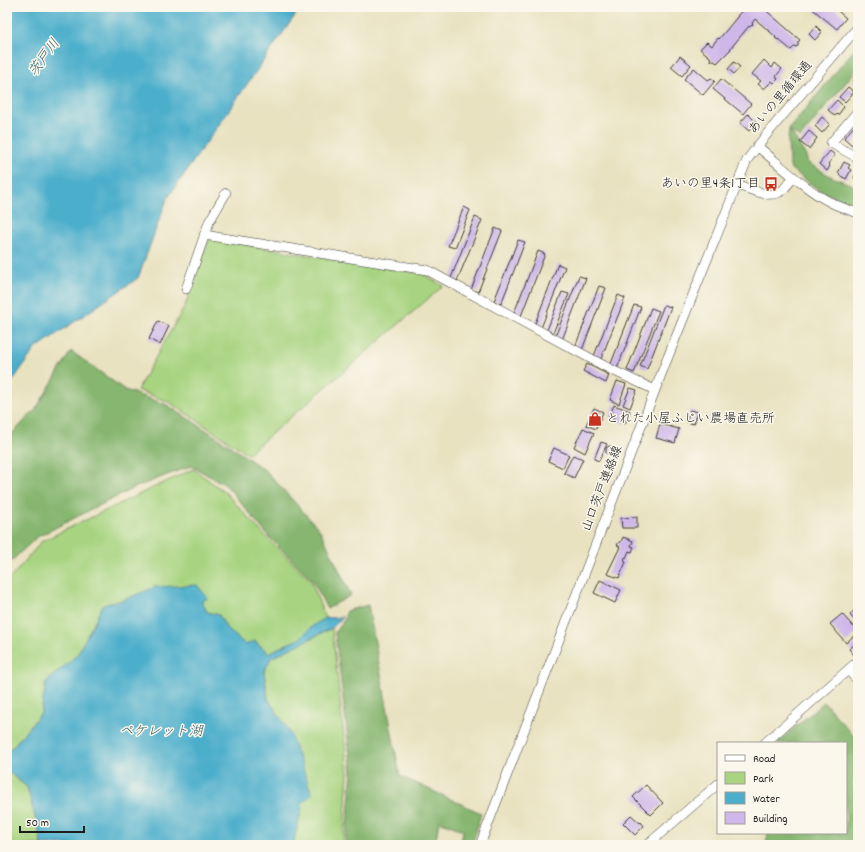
<svg xmlns="http://www.w3.org/2000/svg" width="865" height="852" font-family="Dekko,'Klee One',sans-serif">
  <style>
    .green { fill: #a8d481; stroke: #62784e }
    .forest { fill: #86b66f; stroke: #516946 }
    .water { fill: #4caecb; stroke: #346574 }
    .lines { fill: none; stroke-linecap: round; stroke-linejoin: round }
    .stream { stroke: #4caecb; stroke-width: 2.5 }
    .building { fill: #cfb7e9 }
    .minor-casing { stroke: #3b3a35; stroke-width: 10 }
    .minor { stroke: #fff; stroke-width: 9 }
    .labels { text-anchor: middle; dominant-baseline: central; stroke-width: 3; stroke-linejoin: round; paint-order: stroke }
    .street-label { font-size: 13px; fill: #1c1c1c; stroke: #fbf7ec }
    .poi-label { font-size: 13px; fill: #1c1c1c; stroke: #fbf7ec; text-anchor: end }
    .water-label { font-size: 14px; font-style: italic; fill: #325e6b; stroke: #fbf7ec }
  </style>
  <rect width="100%" height="100%" fill="#fbf7ec"/>
  <filter id="ink" filterUnits="userSpaceOnUse"><feTurbulence type="fractalNoise" baseFrequency=".025" numOctaves="2"/><feDisplacementMap in="SourceGraphic" scale="8" xChannelSelector="R" yChannelSelector="G"/><feConvolveMatrix kernelMatrix="1 2 1 2 8 2 1 2 1" color-interpolation-filters="sRGB"/></filter>
  <filter id="wash" filterUnits="userSpaceOnUse"><feTurbulence type="fractalNoise" baseFrequency=".012" numOctaves="4" result="noise"/><feDisplacementMap in="SourceGraphic" scale="16" xChannelSelector="R" yChannelSelector="G"/><feGaussianBlur stdDeviation="0.9" result="paint"/><feColorMatrix in="noise" values="0 0 0 0 0 0 0 0 0 0 0 0 0 0 0 0 0 1.4 0 .05"/><feComposite in="paint" operator="in"/></filter>
  <g filter="url(#wash)">
    <rect width="100%" height="100%" fill="#e9e2c1"/>
    <path class="green" d="M209 239 423 274 443 286 248 454 169 402 137 390 185 306Z
      M193 469 225 492 267 538 311 581 325 618 310 628 299 639 285 645 269 653 255 641 246 645 227 629 219 615 207 612 202 601 207 598 123 600 103 605 77 655 46 682 41 713 11 749H7V582L42 541 144 492Z
      M332 628 348 774 343 845H293L303 803 289 731 268 699 264 672 271 658Z
      M7 771 27 787 40 836 41 845H7Z"/>
    <path class="forest" d="M858 45V68L800 138 790 130 806 156 808 163 832 177 858 187V207L819 190 791 169 789 162 788 141 789 129Z
      M71 351 125 390 167 405 217 437 266 471 320 530 351 595 327 609 313 581 270 538 226 485 191 466 136 487 37 537 7 565V439L36 409Z
      M368 605 400 776 481 813 472 845H461L463 830 439 821 435 845H345L352 772 335 632 345 619 346 611Z
      M824 702 858 741V845H766L768 833H846V743H777Z"/>
    <path class="water" d="M7 7H301L167 199 138 278 35 349 7 389Z
      M197 585 208 598 202 601 207 612 219 615 227 629 246 645 254 641 269 653 285 645 299 639 310 628 325 618 343 617 332 628 271 658 264 672 268 699 289 731 312 794 303 803 293 845H41L40 836 27 787 7 771V749H11L41 713 46 682 77 655 103 605 123 600 155 587Z"/>
    <g class="lines">
      <path class="stream" d="M632 845 635 842"/>
    </g>
    <g id="blocks">
      <path class="building" d="M746 7H762L800 40 798 42V46L794 47 791 50 778 39V40L775 38 776 37 755 19 752 23 753 24 750 27 749 26 730 49H731L717 63 714 61H711L710 57 700 49 707 42 712 46 718 38 719 39 738 16H737Z
        M810 7H833L846 18 837 29Z
        M816 26 822 32 815 40 809 34Z
        M680 56 691 65 682 76 671 67Z
        M764 60 772 68 775 63 782 69 776 76 778 79 774 83 772 81 764 89 758 84 761 81 752 74Z
        M734 62 740 67 734 74 728 69Z
        M694 68 708 80 711 78 715 81 703 95 684 79Z
        M858 75V87L852 82Z
        M721 79 751 104 743 114 713 89Z
        M848 87 854 92 845 102 839 97Z
        M837 100 844 107 838 115 837 114 835 116 828 110Z
        M748 114 756 122 749 131 740 123Z
        M822 117 830 124 822 133 815 126Z
        M856 124 858 126V138L852 145 844 138Z
        M809 131 817 138 809 149 800 142Z
        M830 151 835 155 828 164 830 166 827 171 819 164Z
        M844 162 850 165 848 168 851 170 846 179 839 175 840 174 838 173Z
        M858 168V180L854 178Z
        M464 207 470 210 455 248 448 246Z
        M475 217 482 220 457 281 451 278Z
        M495 228 502 231 478 292 471 290Z
        M518 240 525 242 501 304 494 301Z
        M538 251 545 254 521 316 514 313Z
        M558 264 565 267 541 328 534 326Z
        M579 276 586 278 562 340 555 337Z
        M599 286 606 288 582 350 575 347Z
        M562 292 569 294 553 333 547 330Z
        M618 295 625 298 601 359 594 356Z
        M634 305 641 307 617 369 610 366Z
        M664 305 671 307 647 369 640 366Z
        M651 308 659 311 634 373 627 370Z
        M158 321 169 326 160 345 149 339Z
        M587 364 609 375 606 383 583 371Z
        M617 381 626 384 619 404 610 400Z
        M630 388 637 390 630 408 623 405Z
        M614 405 630 411 625 424 609 417Z
        M594 408 603 412 596 429 586 425Z
        M690 410 698 412 694 424 686 422Z
        M660 424 679 429 675 443 656 438Z
        M583 428 594 433 585 453 574 447Z
        M601 442 607 444 599 461 594 459Z
        M609 446 613 447 614 451 610 454 606 453V448Z
        M554 448 569 455 563 468 548 461Z
        M573 455 583 459 574 478 564 473Z
        M637 517V528H622L621 518Z
        M623 537 633 541 631 546 634 547 632 552 629 551 626 558 625 557 624 561 626 562 619 578 607 574 620 547 617 545 619 542H621Z
        M600 580 621 590 615 603 594 593Z
        M858 606V618L855 621 850 615Z
        M842 614 858 632 846 643 830 624Z
        M855 644 858 647V652L854 655 849 649Z
        M646 785 663 803 651 815 633 797Z
        M631 815 640 823 641 822 644 826 635 835 623 823Z"/>
    </g>
  </g>
  <g filter="url(#ink)">
    <use href="#blocks" fill-opacity="0" stroke="#3b3a35" stroke-width="1"/>
    <g class="lines">
      <defs>
        <path id="minor" d="M858 111 831 143 858 158
          M757 146C778 163 798 183 821 197 832 204 845 209 858 213
          M737 185C747 188 769 198 778 193 785 190 789 182 794 177
          M204 235 427 270 612 370 655 390
          M186 289 209 222 226 193
          M848 670 858 681
          M765 743 858 661
          M480 845 664 367 747 160 767 134 858 27
          M647 845 718 784"/>
      </defs>
      <use href="#minor" class="minor-casing"/>
      <use href="#minor" class="minor"/>
    </g>
  </g>
  <defs>
    <symbol id="bus-bare" viewBox="-9 -9 18 18"><path d="M-5-6H5V4H4V6H2V4H-2V6H-4V4H-5ZM-3.5-4V0h7V-4ZM-3.5 1.2v1.5H-2V1.2ZM2 1.2v1.5H3.5V1.2Z" fill="#c8321e" stroke="#fbf7ec" stroke-width="2.5" paint-order="stroke"/></symbol>
    <symbol id="shop-bare" viewBox="-9 -9 18 18"><path d="M-5-2.5h2.3a2.7 3.5 0 0 1 5.4 0H5L5.5 6h-11ZM-1.5-2.5h3a1.5 2.3 0 0 0-3 0Z" fill="#c8321e" stroke="#fbf7ec" stroke-width="2.5" paint-order="stroke"/></symbol>
  </defs>
  <g fill-rule="evenodd">
    <use href="#bus-bare" x="761" y="174" width="20" height="20"/>
    <use href="#shop-bare" x="585" y="409" width="20" height="20"/>
  </g>
  <g class="labels">
    <g class="street-label">
      <text transform="translate(781 98) rotate(-50)">あいの里循環通</text>
      <text transform="translate(603 489) rotate(-69)">山口茨戸連絡線</text>
    </g>
    <g class="poi-label">
      <text x="760" y="184">あいの里4条1丁目</text>
      <text x="606" y="419" text-anchor="start">とれた小屋ふじい農場直売所</text>
    </g>
    <g class="water-label">
      <text transform="translate(45 58) rotate(-54)">茨戸川</text>
      <text x="161" y="732">ペケレット湖</text>
    </g>
  </g>
  <rect width="865" height="852" fill="none" stroke="#fbf7ec" stroke-width="24"/>
  <rect x="717" y="742" width="130" height="92" fill="#fbf7ec" stroke="#a29f99"/>
  <rect x="725" y="755" width="20" height="6" fill="#ffffff" stroke="#a29f99"/>
  <text x="753" y="762" font-size="12" fill="#1c1c1c">Road</text>
  <rect x="725" y="772" width="20" height="12" fill="#a8d481" stroke="#a29f99"/>
  <text x="753" y="782" font-size="12" fill="#1c1c1c">Park</text>
  <rect x="725" y="792" width="20" height="12" fill="#4caecb" stroke="#a29f99"/>
  <text x="753" y="802" font-size="12" fill="#1c1c1c">Water</text>
  <rect x="725" y="812" width="20" height="12" fill="#cfb7e9" stroke="#a29f99"/>
  <text x="753" y="822" font-size="12" fill="#1c1c1c">Building</text>
  <path d="M20 826v6h64v-6" fill="none" stroke="#1c1c1c" stroke-width="2"/>
  <text x="26" y="826" font-size="12" fill="#1c1c1c" stroke="#fbf7ec" stroke-width="3" paint-order="stroke">50 m</text>
</svg>
